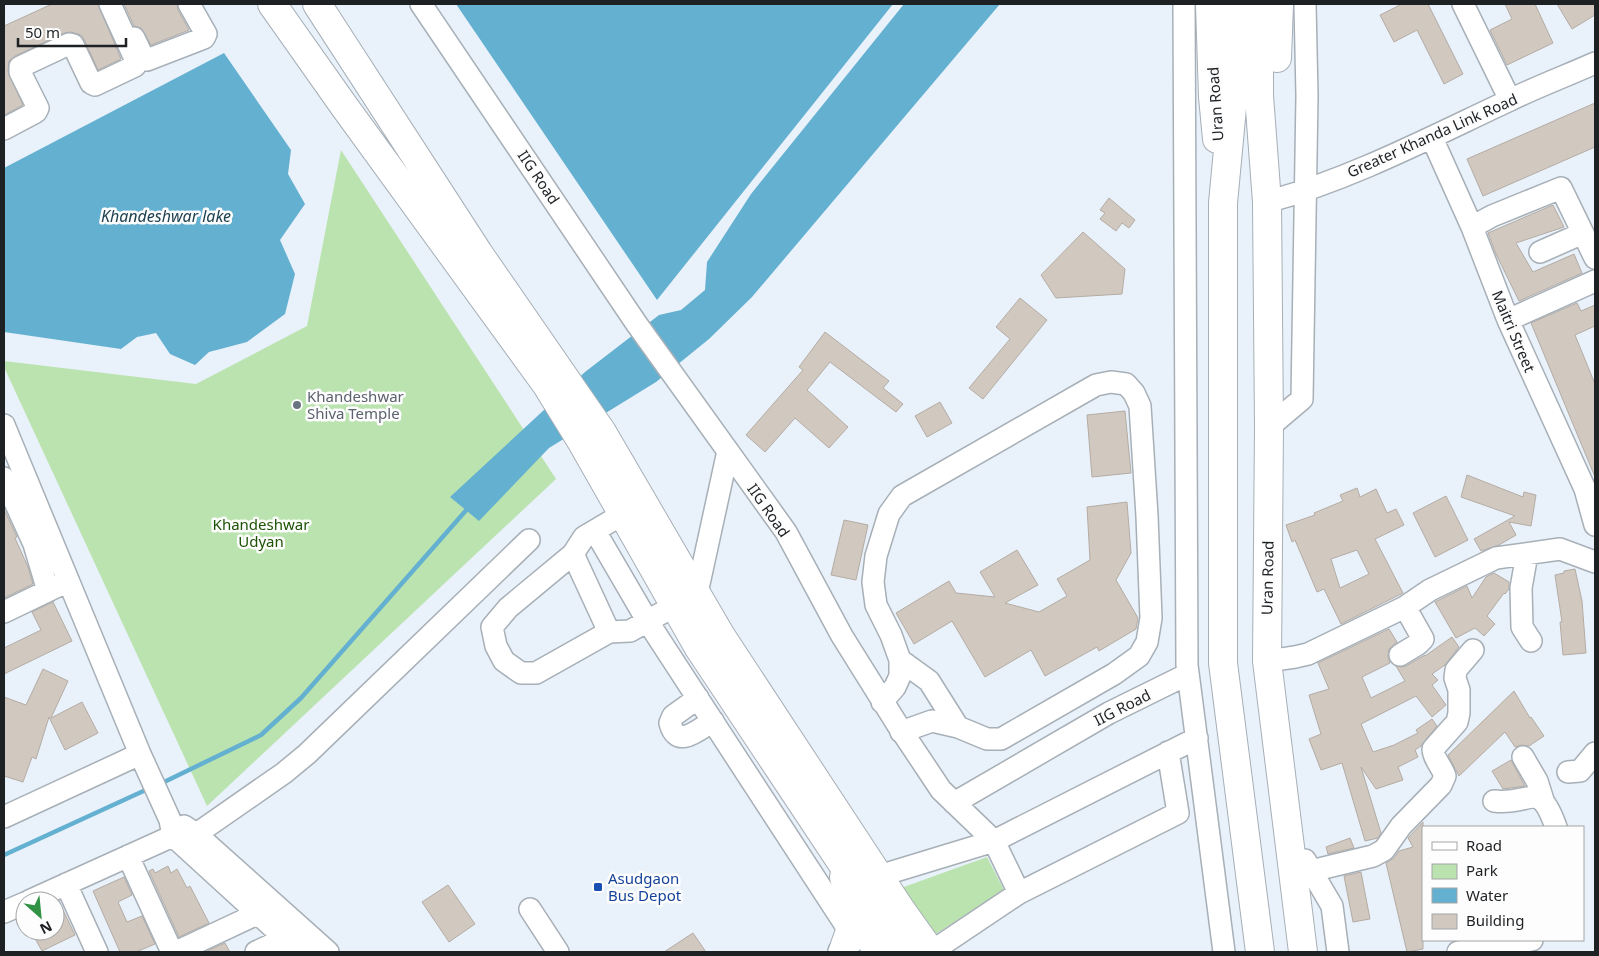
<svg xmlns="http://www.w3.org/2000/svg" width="1599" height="956" font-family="'Noto Sans',sans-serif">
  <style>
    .green { fill: #bbe3af }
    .water { fill: #64b0d0 }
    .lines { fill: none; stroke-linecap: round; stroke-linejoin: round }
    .stream { stroke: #64b0d0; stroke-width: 4.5 }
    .building { fill: #d1c8c0; stroke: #b4aca4; fill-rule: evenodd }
    .minor-casing { stroke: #a7afb7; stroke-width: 24 }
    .highway-casing { stroke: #a7afb7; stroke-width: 30 }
    .minor { stroke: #fff; stroke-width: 21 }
    .highway { stroke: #fff; stroke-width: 28 }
    .worship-dot { fill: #6b7280; stroke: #fdfdfd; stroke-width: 2 }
    .transit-dot { fill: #1a4fb4; stroke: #fdfdfd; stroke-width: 2 }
    .labels { text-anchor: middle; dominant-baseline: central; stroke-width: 5; stroke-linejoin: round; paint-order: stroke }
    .street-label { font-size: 15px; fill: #1e2124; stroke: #fdfdfd }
    .worship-label { font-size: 15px; fill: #5b616d; stroke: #fdfdfd; text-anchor: start }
    .park-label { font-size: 15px; fill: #1c5203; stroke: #fdfdfd }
    .transit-label { font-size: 15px; fill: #164399; stroke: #fdfdfd; text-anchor: start }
    .water-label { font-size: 16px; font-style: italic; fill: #1e4150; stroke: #fdfdfd }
  </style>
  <rect width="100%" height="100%" fill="#e9f1fa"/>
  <path class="green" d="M341 150 556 479 207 806 4 367V361L196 384 307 326Z
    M987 857 1004 890 934 935 901 888Z"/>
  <path class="water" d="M456 4H893L657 300Z
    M904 4H1000L752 297 709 339 656 382 549 448 479 521 450 497 585 372 659 315 681 310 705 290 707 262 751 194Z
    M224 53 291 150 288 174 305 204 280 240 295 274 285 314 247 342 209 352 195 365 170 354 156 333 137 337 121 349 4 332V168Z"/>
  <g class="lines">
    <path class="stream" d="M160 784 261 735 301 698 469 507
      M4 855 150 788"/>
  </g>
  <path class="building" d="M52 4H98L121 59 98 70 84 39 81 35 71 32 64 33 15 56 9 61 8 72 23 105 4 115V26Z
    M124 4H177L178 10 189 30 151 45 141 28 134 26Z
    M1402 4H1428L1463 74 1444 84 1417 30 1394 42 1380 15Z
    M1505 4H1535L1553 43 1507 65 1490 30 1512 19Z
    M1557 4H1595V15L1572 29Z
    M1595 103V147L1483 196 1467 159Z
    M1109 198 1135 220 1129 228 1122 223 1116 231 1100 219 1105 213 1100 210Z
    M1553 205 1564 227 1516 243 1533 272 1574 254 1582 273 1519 301 1496 254 1488 233Z
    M1083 232 1125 269 1122 294 1056 298 1041 275Z
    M1020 298 1047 320 983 399 969 388 1010 339 996 327Z
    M1577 303 1581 311 1595 305V326L1575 335 1595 384V477L1531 323Z
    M825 332 889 381 883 388 903 404 896 412 830 362 807 390 848 427 829 448 795 418 765 452 746 435 803 370 799 367Z
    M940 402 952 423 927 437 915 416Z
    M1125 411 1131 473 1092 477 1087 415Z
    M1467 475 1523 497 1524 492 1536 495 1531 526 1509 522 1516 535 1499 545 1481 551 1474 539 1515 516 1461 497Z
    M1357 488 1360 497 1376 489 1387 513 1396 509 1404 525 1375 539 1403 593 1341 624 1324 589 1317 592 1295 540 1292 542 1286 525 1315 515 1314 513 1343 501 1340 495ZM1357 550 1369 574 1340 588 1331 559Z
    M1446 496 1468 540 1435 557 1413 513Z
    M1127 502 1131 553 1116 580 1138 618 1136 629 1099 651 1097 647 1045 676 1031 650 985 677 952 621 914 644 896 613 949 581 956 593 995 597 980 572 1017 550 1038 585 1005 603 1039 612 1067 596 1057 579 1090 560 1087 507Z
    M4 509 17 537 15 538 28 567 33 584 4 598Z
    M844 520 868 525 856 580 831 575Z
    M1575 569 1582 601 1586 653 1563 655 1560 622H1562L1555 575 1564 573V571Z
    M1494 573 1509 582V589L1505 594 1504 593 1487 616 1495 624 1484 636 1475 628 1456 638 1435 602 1467 586 1472 598 1486 577Z
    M53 602 72 641 4 674V648L41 630 32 612Z
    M1389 629 1397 642 1389 649 1388 656 1390 663 1362 677 1371 698 1405 681 1396 666 1401 667 1406 666 1425 655V656L1452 637 1459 647 1445 665 1432 674 1438 680 1432 685 1446 705 1432 717 1416 696 1361 724 1373 752 1394 745 1418 733 1416 730 1432 719 1437 726 1421 746 1415 750 1418 757 1398 767 1403 780 1376 789 1361 767 1381 833 1378 838 1365 841 1342 763 1321 770 1309 739 1321 734 1309 695 1329 689 1318 663Z
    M43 669 68 681 51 718 82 702 98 733 65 750 49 717 36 759 32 757 23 782 4 776V697L26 705Z
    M1514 691 1530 718 1531 717 1544 736 1529 746 1522 745 1515 747 1505 732 1459 776 1448 755Z
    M1511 760 1525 786 1503 789 1492 771Z
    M1423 822V949L1407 952 1386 863 1394 858 1399 851 1413 847 1408 838Z
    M1350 838 1354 848 1328 854 1326 847Z
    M168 866 171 873 177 869 187 888 190 886 209 923 179 937 149 871 153 869 155 873Z
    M1361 872 1370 919 1353 922 1344 876Z
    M124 877 132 895 118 902 127 922 142 916 155 944 136 952H120L93 891Z
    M448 885 475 924 449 942 422 902Z
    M63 910 75 935 42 951 31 931H55V914Z
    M693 933 706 952H664Z
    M225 943 230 952H205Z"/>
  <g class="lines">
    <defs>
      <path id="minor" d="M421 4 636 323 786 532 842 636 897 724 941 790 994 841 1019 893
        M1184 4 1187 665 1224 952
        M1463 4 1510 100
        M134 38 143 57 147 60 204 38 206 34 189 4
        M4 129 36 112 38 108 20 72V67L69 44 73 45 91 83 95 85 135 66 136 61 110 4
        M1432 138 1472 227 1508 320 1585 489 1595 525
        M1267 202C1351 179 1429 138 1508 101 1536 87 1566 76 1595 63
        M1472 227 1492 216 1561 188 1595 258
        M1540 252 1583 233
        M1508 320 1595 281
        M4 425 140 754 170 820 173 836 300 952
        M1269 427 1302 399 1307 96 1305 4
        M4 478 34 544 48 591
        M623 514 584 537 573 554 609 632 630 631 697 593 728 451
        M595 531 648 622 850 932
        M573 554 508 608 492 627 496 646 504 661 521 673H536L609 632
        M1527 554 1521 588 1522 627 1531 641
        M4 612 60 585
        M1400 655 1418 644 1423 639 1405 607
        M900 660 929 681 958 727
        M1267 661 1295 657 1308 654 1405 607 1430 590 1496 558 1560 549 1595 562
        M698 698 673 716 670 723C677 750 698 730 713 721
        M882 702 895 687 900 676V660L891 635 876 605 873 582 876 556 889 514 902 496 1096 385 1111 382 1126 384 1134 393 1140 406 1147 516 1151 618 1147 642 1139 656 1114 674 1001 739H987L958 727 932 721 901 732
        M1523 757 1537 781 1543 800
        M1568 772 1580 771 1595 753
        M1494 801C1532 806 1538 777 1556 827
        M954 803 1109 713 1188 674
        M4 817 140 754
        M184 826 196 834 328 952
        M182 844 284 773 307 754 529 540
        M128 856 172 952H175
        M1305 860 1332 906 1338 952
        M1311 871 1373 856 1384 850 1401 826 1441 785 1445 776C1442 767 1433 758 1433 749L1457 722 1459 713V690L1455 678 1456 670 1473 650
        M879 876 994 841 1197 738
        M66 884 97 952
        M29 901 186 830
        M530 909 558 952
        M4 912 25 903
        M839 951 893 915
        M176 952 257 914
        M256 952 284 939
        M871 952 905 930
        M931 952 1019 893 1178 813 1168 752
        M1458 952 1532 940"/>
      <path id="highway" d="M272 4 344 106 546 384 583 444 699 648 901 952
        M317 4 479 254 602 432 721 636 901 910 931 952
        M1210 4 1213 97 1217 139
        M1231 4 1233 97 1223 203V663L1260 952
        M1259 4V96L1267 202 1269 427 1267 661 1303 952
        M1277 58 1279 4
        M844 948 852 925 850 901 844 877"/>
    </defs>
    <use href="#minor" class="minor-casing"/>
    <use href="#highway" class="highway-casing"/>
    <use href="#minor" class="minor"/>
    <use href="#highway" class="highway"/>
  </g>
  <circle class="worship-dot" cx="297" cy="405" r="5"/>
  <rect class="transit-dot" x="593" y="882" width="10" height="10" rx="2.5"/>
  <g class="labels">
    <g class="street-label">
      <text transform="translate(1215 104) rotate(-94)">Uran Road</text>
      <text transform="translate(1432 135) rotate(-24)">Greater Khanda Link Road</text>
      <text transform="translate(539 177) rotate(56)">IIG Road</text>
      <text transform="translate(1514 331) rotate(67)">Maitri Street</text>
      <text transform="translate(769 510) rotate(55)">IIG Road</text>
      <text transform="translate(1267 578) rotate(-89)">Uran Road</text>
      <text transform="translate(1122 707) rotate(-27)">IIG Road</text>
    </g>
    <g class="worship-label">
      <text x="307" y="396">Khandeshwar<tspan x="307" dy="17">Shiva Temple</tspan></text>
    </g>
    <g class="park-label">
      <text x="261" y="524">Khandeshwar<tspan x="261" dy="17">Udyan</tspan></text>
    </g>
    <g class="transit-label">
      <text x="608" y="878">Asudgaon<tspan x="608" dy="17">Bus Depot</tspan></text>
    </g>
    <g class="water-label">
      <text x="166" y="216">Khandeshwar lake</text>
    </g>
  </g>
  <rect width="1599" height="956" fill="none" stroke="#1e2124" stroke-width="10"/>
  <rect x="1422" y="826" width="162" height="115" fill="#fdfdfd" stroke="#a4a5a6"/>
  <rect x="1432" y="842" width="25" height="8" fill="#ffffff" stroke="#a4a5a6"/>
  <text x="1466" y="851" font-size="15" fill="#1e2124">Road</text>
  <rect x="1432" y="864" width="25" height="15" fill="#bbe3af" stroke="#a4a5a6"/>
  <text x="1466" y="876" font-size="15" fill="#1e2124">Park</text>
  <rect x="1432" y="888" width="25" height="15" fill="#64b0d0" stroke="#a4a5a6"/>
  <text x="1466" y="901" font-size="15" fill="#1e2124">Water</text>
  <rect x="1432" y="914" width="25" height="15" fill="#d1c8c0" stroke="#a4a5a6"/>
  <text x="1466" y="926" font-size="15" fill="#1e2124">Building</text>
  <g transform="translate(40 916) rotate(153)"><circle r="24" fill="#fdfdfd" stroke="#a4a5a6"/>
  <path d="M0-4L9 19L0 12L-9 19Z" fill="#319246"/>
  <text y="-8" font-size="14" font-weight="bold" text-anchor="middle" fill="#1e2124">N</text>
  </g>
  <path d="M18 38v8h108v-8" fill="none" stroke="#1e2124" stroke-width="2.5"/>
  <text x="25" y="38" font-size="15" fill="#1e2124" stroke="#fdfdfd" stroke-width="4" paint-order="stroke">50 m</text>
</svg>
